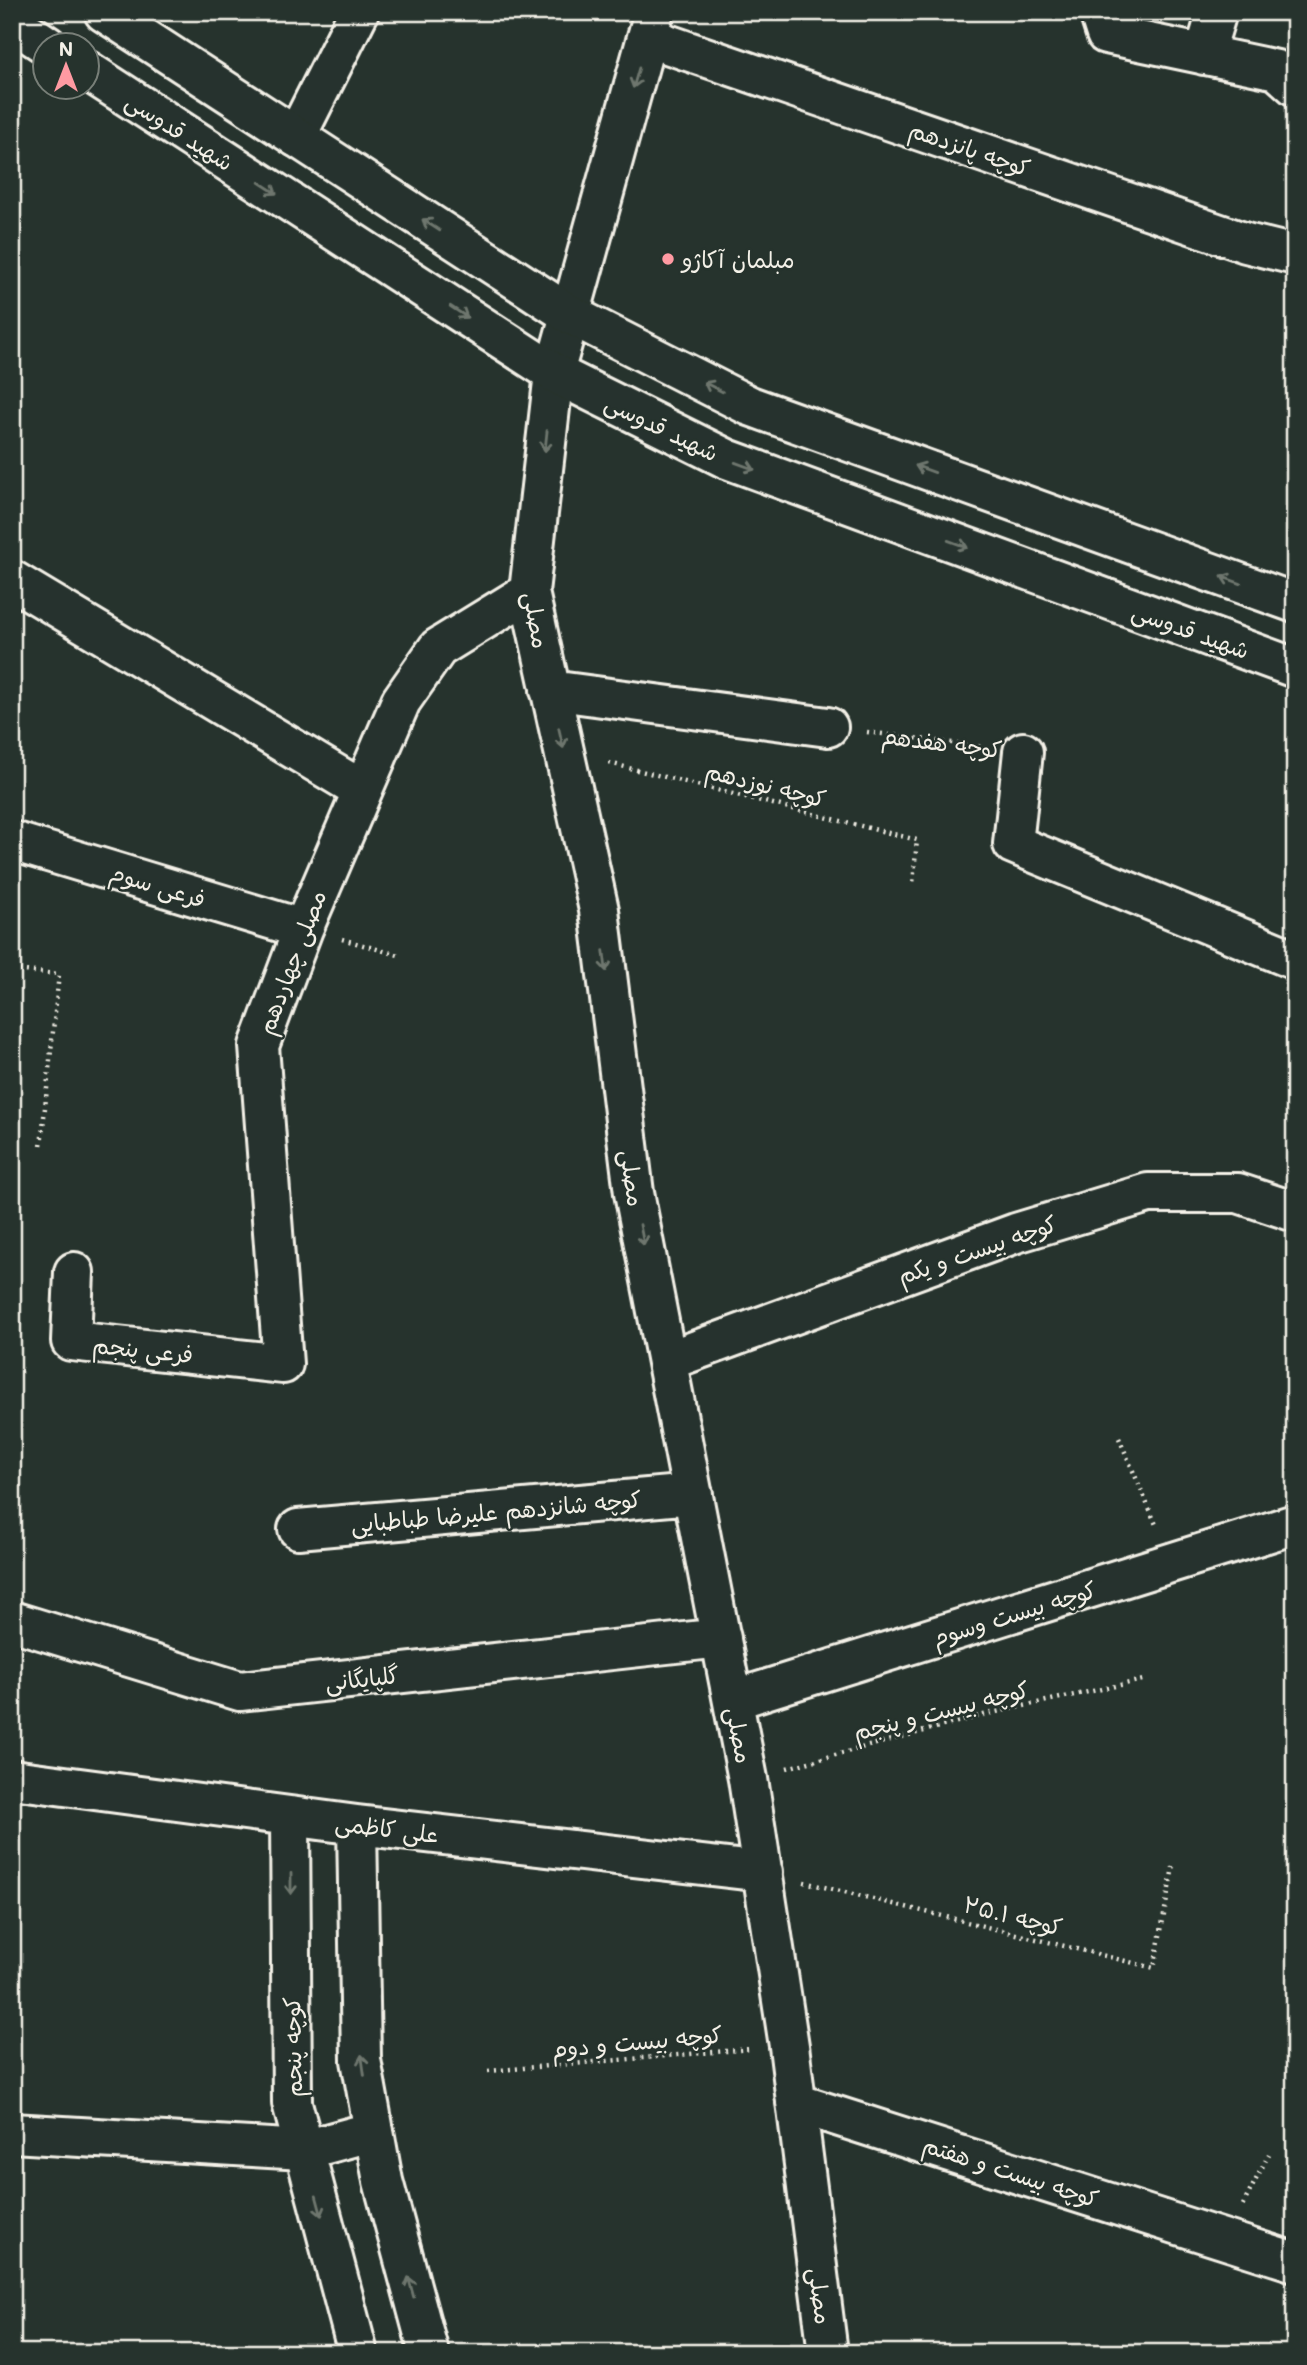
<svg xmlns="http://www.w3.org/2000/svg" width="1307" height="2365" font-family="Mali,'Playpen Sans Arabic',sans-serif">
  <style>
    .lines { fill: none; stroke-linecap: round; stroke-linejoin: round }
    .minor-casing { stroke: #f4f1e8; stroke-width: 44 }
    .major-casing { stroke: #f4f1e8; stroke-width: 44 }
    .path { stroke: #f4f1e8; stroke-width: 4.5; stroke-dasharray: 2 5; stroke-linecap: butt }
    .minor { stroke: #26332d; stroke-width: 38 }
    .major { stroke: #26332d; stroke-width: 38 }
    .oneway { stroke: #6e766e }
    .poi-dot { fill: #ff9aa2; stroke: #26332d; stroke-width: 2.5 }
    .labels { text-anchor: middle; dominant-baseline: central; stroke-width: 5; stroke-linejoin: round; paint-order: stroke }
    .street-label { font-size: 23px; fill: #f4f1e8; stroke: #26332d }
    .poi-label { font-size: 23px; fill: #f4f1e8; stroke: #26332d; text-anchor: start }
  </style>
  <rect width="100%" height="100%" fill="#26332d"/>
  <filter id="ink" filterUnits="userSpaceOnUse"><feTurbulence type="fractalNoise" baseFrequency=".0143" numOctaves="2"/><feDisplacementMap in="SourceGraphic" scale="14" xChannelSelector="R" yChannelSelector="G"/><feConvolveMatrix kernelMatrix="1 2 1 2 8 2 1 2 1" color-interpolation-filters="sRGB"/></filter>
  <g filter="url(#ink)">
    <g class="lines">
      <defs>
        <path id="minor" d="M654 12 554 373 529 592 599 910 634 1193 748 1779 789 2046 828 2353
          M1099 12 1106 34 1277 70 1295 86
          M647 37 1246 243 1295 255
          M1204 55 1217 12
          M296 137 359 12
          M12 580 362 790
          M550 690 828 727
          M1023 752 1013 844 1295 960
          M12 841 303 929
          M74 1272 71 1341 283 1364 259 1046 303 929 401 701 438 648 529 592
          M667 1361 1016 1233 1148 1193H1238L1295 1212
          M298 1529 693 1494
          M12 1621 240 1691 721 1638
          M733 1700 1295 1524
          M12 1779 357 1825 763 1872
          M290 1816 292 2103 358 2353
          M357 1825 361 2060 383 2181 429 2353
          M796 2103 1295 2262
          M12 2133 304 2150 374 2131"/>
        <path id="major" d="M104 12 569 314 750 406 1295 603
          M12 22 48 46
          M88 71 554 373 727 459 1295 668"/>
      </defs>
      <use href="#minor" class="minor-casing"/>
      <use href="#major" class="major-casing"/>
      <path class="path" d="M867 732 983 747
        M609 763 917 840 913 884
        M342 939 398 955
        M12 970 59 974 41 1146
        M1119 1438 1157 1527
        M787 1768 987 1714 1143 1680
        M804 1882 1154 1968 1173 1867
        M488 2071 750 2049
        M1243 2205 1269 2154"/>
      <use href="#minor" class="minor"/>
      <use href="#major" class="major"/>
    </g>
    <defs><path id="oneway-shaft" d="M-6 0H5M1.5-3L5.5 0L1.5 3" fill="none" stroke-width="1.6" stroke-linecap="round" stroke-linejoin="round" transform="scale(1.75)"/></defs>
    <g class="oneway">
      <use href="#oneway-shaft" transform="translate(636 78) rotate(106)"/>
      <use href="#oneway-shaft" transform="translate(268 188) rotate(33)"/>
      <use href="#oneway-shaft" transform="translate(431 225) rotate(-147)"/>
      <use href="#oneway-shaft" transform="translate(459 312) rotate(33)"/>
      <use href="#oneway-shaft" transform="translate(713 387) rotate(-153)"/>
      <use href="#oneway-shaft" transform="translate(546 441) rotate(96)"/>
      <use href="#oneway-shaft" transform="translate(745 466) rotate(20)"/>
      <use href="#oneway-shaft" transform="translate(925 469) rotate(-160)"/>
      <use href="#oneway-shaft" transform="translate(958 544) rotate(20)"/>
      <use href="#oneway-shaft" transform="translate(1231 580) rotate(-160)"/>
      <use href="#oneway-shaft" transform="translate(561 738) rotate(77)"/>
      <use href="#oneway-shaft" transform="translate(605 961) rotate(83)"/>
      <use href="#oneway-shaft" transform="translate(642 1235) rotate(79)"/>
      <use href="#oneway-shaft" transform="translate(291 1884) rotate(90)"/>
      <use href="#oneway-shaft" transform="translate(363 2065) rotate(-98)"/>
      <use href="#oneway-shaft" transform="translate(319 2206) rotate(75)"/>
      <use href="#oneway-shaft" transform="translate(411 2287) rotate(-105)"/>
    </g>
  </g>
  <circle class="poi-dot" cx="668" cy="259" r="7"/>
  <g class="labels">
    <g class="street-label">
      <text transform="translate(180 131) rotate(33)">شهید قدوسی</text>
      <text transform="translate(970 148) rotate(19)">کوچه پانزدهم</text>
      <text transform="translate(662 427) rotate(26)">شهید قدوسی</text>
      <text transform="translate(537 620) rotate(80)">مصلی</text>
      <text transform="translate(1191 630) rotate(20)">شهید قدوسی</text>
      <text transform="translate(942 742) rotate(7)">کوچه هفدهم</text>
      <text transform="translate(766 784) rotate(14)">کوچه نوزدهم</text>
      <text transform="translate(158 885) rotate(17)">فرعی سوم</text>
      <text transform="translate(291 962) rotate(-69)">مصلی چهاردهم</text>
      <text transform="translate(633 1178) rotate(82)">مصلی</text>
      <text transform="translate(977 1249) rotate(-19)">کوچه بیست و یکم</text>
      <text transform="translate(143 1349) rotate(6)">فرعی پنجم</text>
      <text transform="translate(496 1511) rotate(-5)">کوچه شانزدهم علیرضا طباطبایی</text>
      <text transform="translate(1014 1613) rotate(-17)">کوچه بیست وسوم</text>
      <text transform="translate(362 1678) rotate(-6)">گلپایگانی</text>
      <text transform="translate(941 1710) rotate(-14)">کوچه بیست و پنجم</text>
      <text transform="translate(740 1735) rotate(79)">مصلی</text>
      <text transform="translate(387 1828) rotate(7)">علی کاظمی</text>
      <text transform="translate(1013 1915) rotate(14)">کوچه ۲۵.۱</text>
      <text transform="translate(637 2041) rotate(-5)">کوچه بیست و دوم</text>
      <text transform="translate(292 2047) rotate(-91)">کوچه پنجم</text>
      <text transform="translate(1011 2171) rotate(18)">کوچه بیست و هفتم</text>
      <text transform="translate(821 2296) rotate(83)">مصلی</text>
    </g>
    <g class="poi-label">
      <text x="682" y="259">مبلمان آکاژو</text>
    </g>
  </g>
  <rect width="1307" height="2365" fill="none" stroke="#26332d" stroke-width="42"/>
  <rect x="21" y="21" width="1265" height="2323" fill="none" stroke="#f4f1e8" stroke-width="2.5" filter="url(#ink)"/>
  <g transform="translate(66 66)"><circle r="33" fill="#26332d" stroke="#787f78" stroke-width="2"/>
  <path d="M0-5L12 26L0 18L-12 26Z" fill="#ff9aa2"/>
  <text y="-10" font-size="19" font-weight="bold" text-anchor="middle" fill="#f4f1e8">N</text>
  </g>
</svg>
